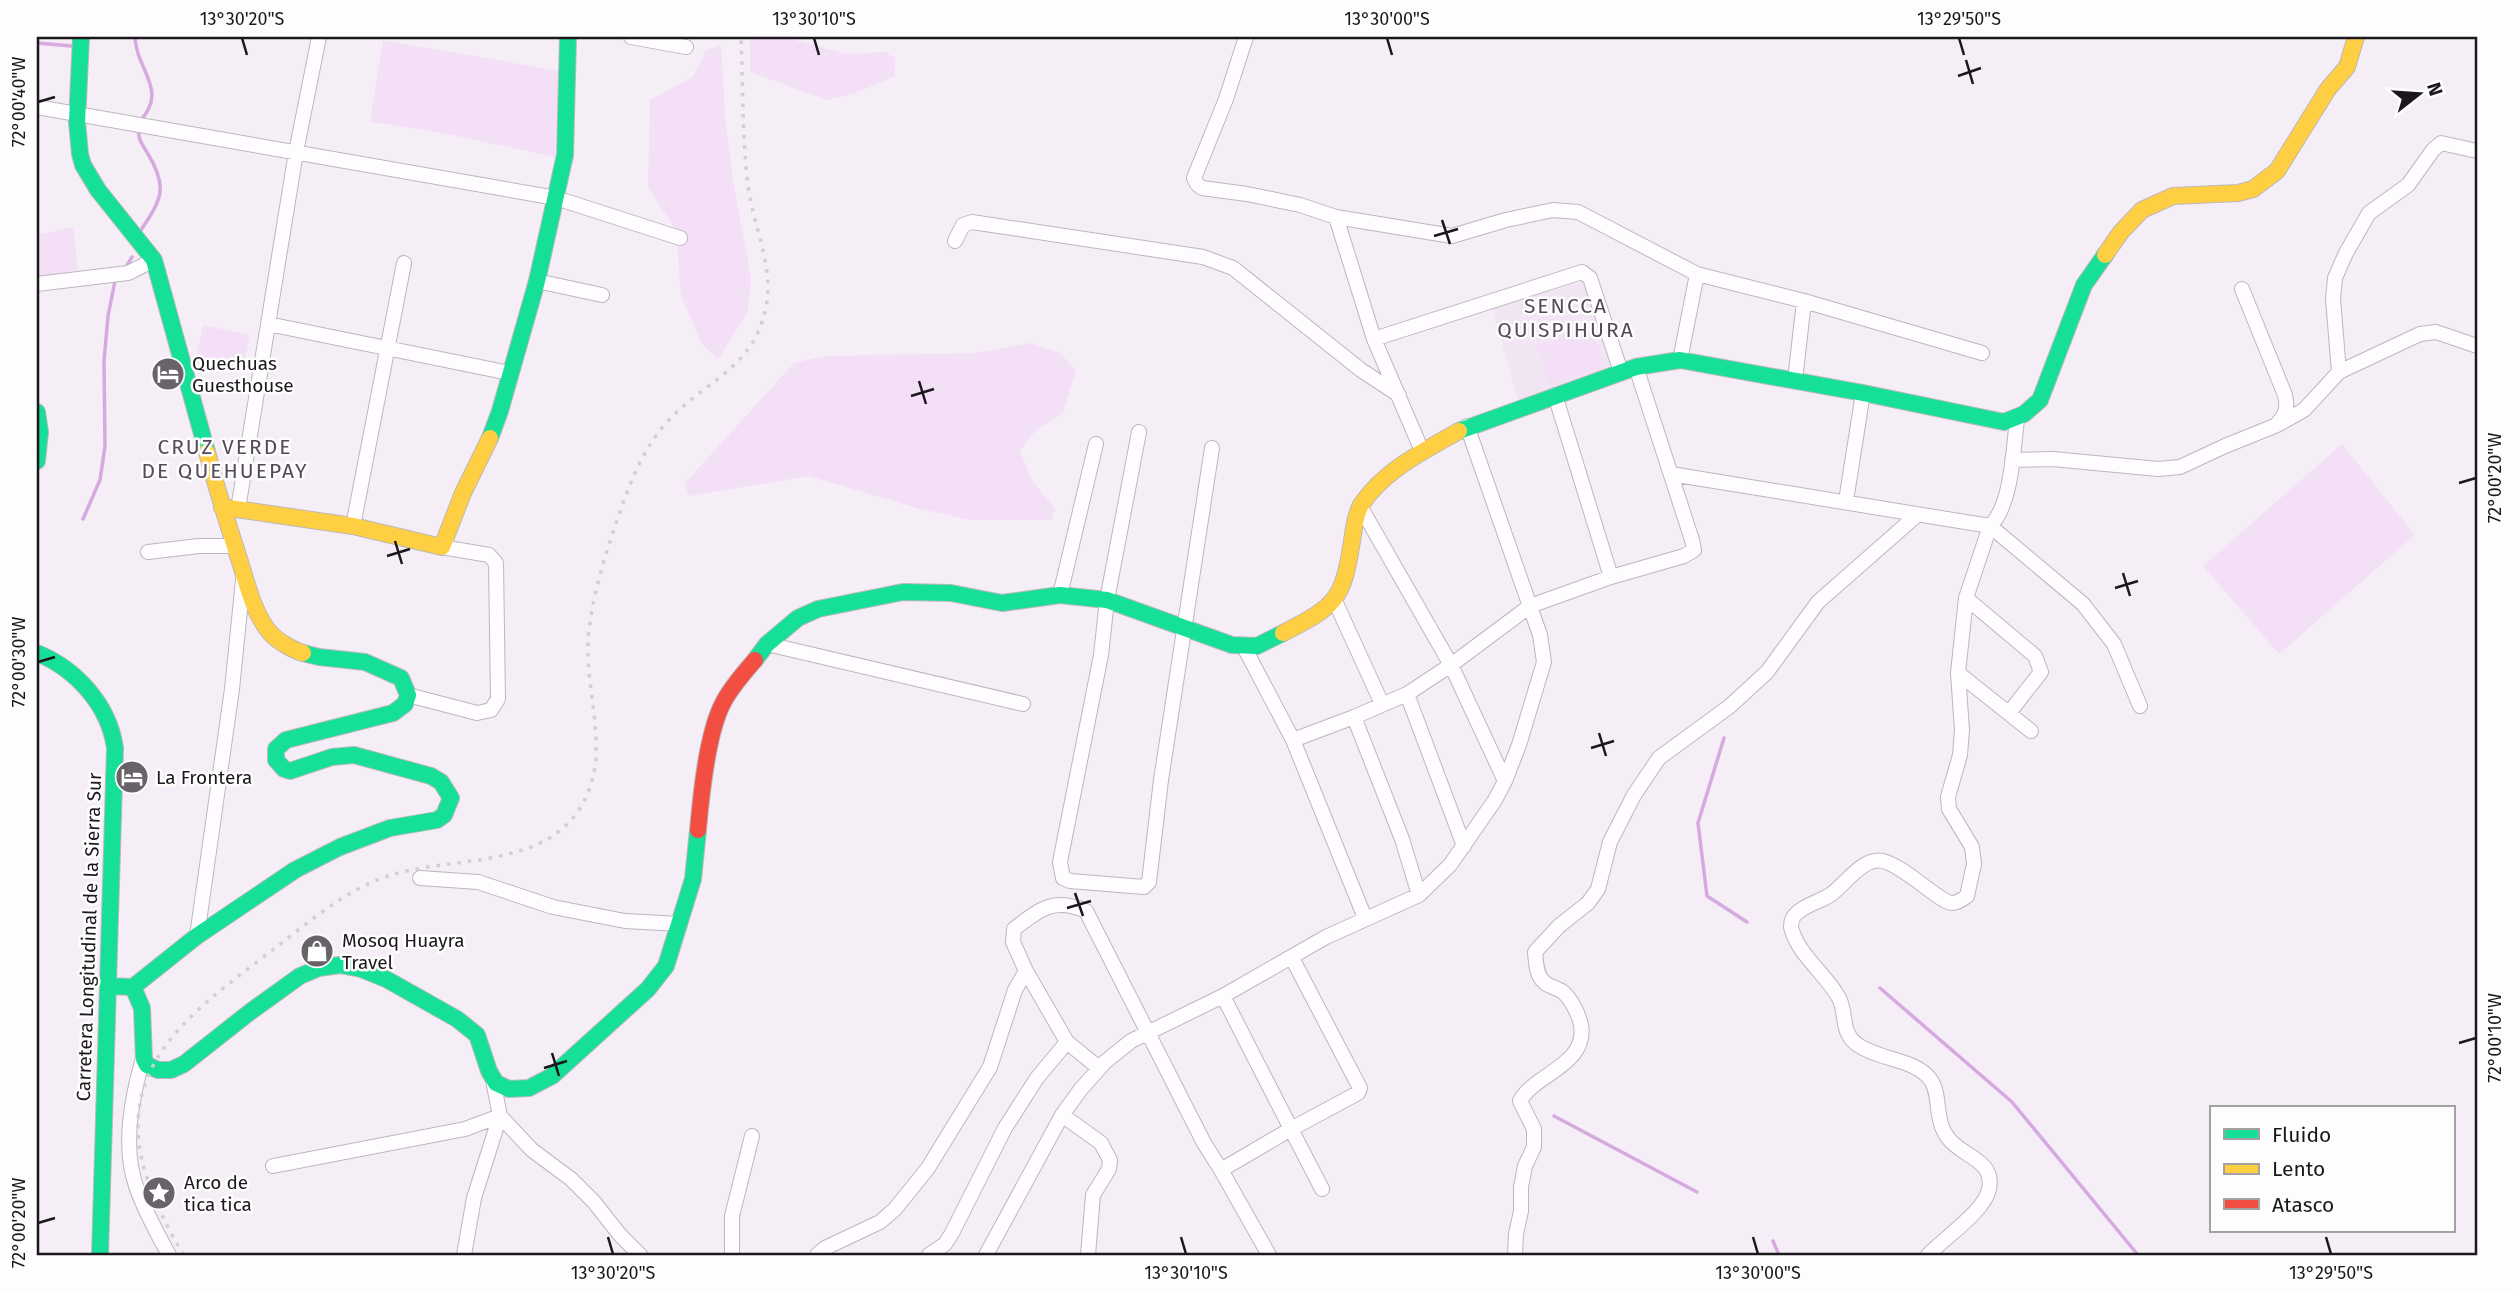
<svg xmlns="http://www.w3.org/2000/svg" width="2514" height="1292" font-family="'Fira Sans',sans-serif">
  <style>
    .built { fill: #f1e4f3 }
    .green { fill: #f3e0f7 }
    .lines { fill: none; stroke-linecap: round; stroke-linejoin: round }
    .stream { stroke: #d6a9e0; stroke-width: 3.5 }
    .street-casing { stroke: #bcb7bd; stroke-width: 16 }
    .fast-casing { stroke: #bcb7bd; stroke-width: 18 }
    .slow-casing { stroke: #bcb7bd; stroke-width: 18 }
    .jam-casing { stroke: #bcb7bd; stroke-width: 18 }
    .street { stroke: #fefcfe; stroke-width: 14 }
    .fast { stroke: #16e098; stroke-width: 16 }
    .slow { stroke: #ffcf43; stroke-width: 16 }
    .jam { stroke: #f24e42; stroke-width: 16 }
    .rail { stroke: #d0cfd1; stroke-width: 3.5; stroke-dasharray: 3.5 7; stroke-linecap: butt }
    .ticks { fill: none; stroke: #1c171d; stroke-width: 2.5 }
    .labels { text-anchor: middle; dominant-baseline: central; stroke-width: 5; stroke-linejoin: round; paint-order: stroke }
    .poi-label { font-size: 19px; fill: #1c171d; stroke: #fdfdfd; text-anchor: start }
    .street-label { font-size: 19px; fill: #1c171d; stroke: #fdfdfd }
    .neighbourhood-label { font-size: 21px; letter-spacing: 2px; fill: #554b58; stroke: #fdfdfd }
    .neatline { fill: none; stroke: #1c171d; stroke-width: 2.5 }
    .ticks-label { font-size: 18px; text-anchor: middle; fill: #1c171d }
  </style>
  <rect width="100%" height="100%" fill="#f5eef6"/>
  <path class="built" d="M1585 281 1613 374 1520 407 1492 307Z"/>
  <path class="green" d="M759 37H783L847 54 885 52 895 58V76L855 93 827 100 750 72V41Z
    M383 40 559 71 555 157 428 130 370 122Z
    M721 45 726 127 734 186 751 278 748 312 718 359 702 344 681 296 676 230 648 188 650 100 693 77 706 50Z
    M73 227 78 270 37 280V235Z
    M203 325 250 335 243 368 196 358Z
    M1592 329 1604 368 1549 384 1537 346Z
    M1030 343 1060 353 1076 370 1063 413 1036 430 1020 451 1032 480 1055 509 1052 520H970L917 508 809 476 688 496 685 483 794 363 825 356 976 353Z
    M2342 444 2415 535 2279 654 2203 566Z"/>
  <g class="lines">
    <path class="stream" d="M135 37C136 70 169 90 140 121
      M37 43 72 46
      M139 128C137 139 143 145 148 154 168 187 162 199 141 230
      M126 267 132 257
      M83 519 100 480 105 446 104 361 108 316 115 281
      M1724 738 1698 823 1707 896 1747 922
      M1880 988 2012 1102 2138 1255
      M1554 1116 1697 1192
      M1773 1241 1779 1255"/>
    <defs>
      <path id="street" d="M631 37 686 47
        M1246 37 1226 99 1194 178 1197 184 1202 188 1247 194 1300 205 1336 217 1452 236 1506 220 1553 210 1578 212 1697 274 1804 301 1982 353
        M37 107 556 198 680 238
        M1336 217 1374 339 1422 451
        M955 241 963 225 972 222 1203 257 1233 268 1361 370 1399 395
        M537 281 602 295
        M37 284 128 273 154 260
        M2242 289 2285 395C2288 408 2286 414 2277 424
        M268 324 509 373
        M1374 339 1582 272 1590 278 1621 372
        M1680 360 1697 274
        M2339 372 2333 299 2335 278 2346 253 2369 213 2408 185 2433 150 2441 143 2477 151
        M1795 380 1804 301
        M1555 395 1611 577
        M1139 432 1107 600 1101 655 1060 862 1063 878 1070 881 1144 887 1149 882 1161 780 1212 448
        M2012 460 2053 459 2158 469 2180 467 2225 446 2277 425 2304 410 2339 372 2420 334 2436 332 2477 346
        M1671 474 1990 526 2083 604 2114 644 2140 706
        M1846 501 1863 393
        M1360 506 1451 665 1505 781
        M238 509 296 152 319 37
        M353 526 404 263
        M148 552 199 546H236
        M1060 595 1096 444
        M1966 598 2035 656 2041 672 2009 713
        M1335 601 1382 704
        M767 644 1023 704
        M1244 647 1293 740
        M1958 673 2031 731
        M1407 694 1464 846
        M408 695 477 713 491 710 498 699 496 563 489 555 442 547
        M1354 717 1402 839 1419 895
        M420 878 478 882 553 907 625 921 680 924
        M1365 918 1293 740 1354 717 1407 694 1451 665 1530 606 1611 577 1684 556 1694 550 1692 540 1636 367
        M197 936 232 689 243 580
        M1292 958 1360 1088 1358 1093 1291 1129 1322 1189
        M143 1058C132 1097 122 1146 136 1186 144 1210 157 1233 169 1255
        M1099 1068 1067 1042 1026 971 1013 942 1014 929C1040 909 1054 897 1086 911L1204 1143 1221 1170 1291 1129 1223 996
        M1062 1115 1101 1143 1110 1160 1109 1169 1093 1195 1088 1255
        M500 1116 532 1150 571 1179 594 1202 620 1235 640 1255
        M273 1166 465 1129 500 1116
        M1221 1170 1269 1255
        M464 1255 474 1198 500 1116 493 1080
        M732 1255V1216L752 1136
        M817 1255 825 1248 880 1222 895 1209 928 1168 990 1067 1015 990 1026 971
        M929 1255 945 1244 952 1233 1005 1128 1037 1078 1067 1042
        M986 1255 1062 1115 1081 1089 1105 1062 1131 1041 1223 996 1326 937 1419 895 1450 865 1495 800 1505 781 1519 745 1544 662 1540 635 1467 426
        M1515 1255 1516 1234 1521 1211V1187L1525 1166 1534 1147V1129L1520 1101C1534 1074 1588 1065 1581 1025 1579 1015 1572 1000 1563 992 1558 988 1549 987 1544 982 1536 975 1536 962 1535 952L1559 926 1588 903 1598 889 1610 842 1634 795 1659 758 1730 706 1767 672 1818 602 1917 515
        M1928 1255C1944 1238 1985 1211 1989 1189 1995 1160 1963 1157 1949 1139 1933 1120 1942 1094 1930 1079 1915 1059 1879 1060 1858 1045 1840 1033 1847 1013 1839 998 1826 974 1797 954 1791 927 1791 921 1792 917 1797 913 1807 904 1819 902 1830 895 1846 884 1862 857 1883 861 1904 866 1941 903 1952 903 1957 903 1963 899 1967 896L1974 864 1972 847 1949 809 1948 797 1960 755 1962 730 1958 673 1966 598 1990 526C2012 505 2013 450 2017 420"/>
      <path id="fast" d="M81 37 77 122 80 154 83 165 98 190 154 260 207 452
        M37 412 40 432 37 461
        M1459 431 1636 367 1680 360 1863 393 2004 422 2024 414 2040 400 2084 285 2105 255
        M490 438 500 411 537 281 565 155 568 37
        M37 653C76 669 109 705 115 748L100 1255
        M755 660 767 644 798 618 818 609 903 592 951 593 1002 603 1060 595 1107 600 1232 645 1257 646 1283 633
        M108 986 133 987 142 1008 144 1059 147 1065 158 1070H171L184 1064 250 1012 300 976 319 968 340 965 361 969 386 979 457 1019 477 1035 489 1071 496 1083 509 1089 529 1088 552 1076 648 989 666 966 693 879 698 830
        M133 987 197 936 295 870 340 847 390 828 437 820 444 815 451 798 441 782 431 776 354 755 332 757 290 771 284 769 276 760V749L286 740 393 713 405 704 408 695 401 678 365 662 319 657 303 653"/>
      <path id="slow" d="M2105 255 2121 232 2142 210 2173 196 2238 193 2253 189 2277 171 2328 89 2347 67 2356 37
        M207 452C217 490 229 528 241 565 248 588 255 616 271 634 279 642 293 650 303 653
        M222 507 353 526 442 547 463 493 490 438
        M1283 633C1336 606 1343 600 1352 541 1354 529 1355 515 1361 505 1384 470 1424 451 1459 431"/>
      <path id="jam" d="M698 830C701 796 707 733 723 703 731 687 744 673 755 660"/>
    </defs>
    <use href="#street" class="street-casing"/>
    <use href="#fast" class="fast-casing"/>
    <use href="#slow" class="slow-casing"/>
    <use href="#jam" class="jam-casing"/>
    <use href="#street" class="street"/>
    <use href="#fast" class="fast"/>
    <use href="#slow" class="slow"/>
    <use href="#jam" class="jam"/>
    <path class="rail" d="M184 1255C168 1231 157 1205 147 1178 110 1067 193 1011 270 952 307 924 343 891 388 876 445 857 537 868 576 814 615 761 585 699 588 640 591 602 603 562 615 526 628 489 640 452 667 422 704 381 754 369 766 307 774 265 753 226 748 185 742 136 743 86 741 37"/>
  </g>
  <path class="ticks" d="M242 38 247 55M814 38 819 55M1387 38 1392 55M1959 38 1964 55M1966 60 1973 84M1958 76 1981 68M38 102 55 97M1442 220 1450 244M1434 236 1458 229M919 381 926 404M911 396 934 389M2459 483 2476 478M395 541 402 564M387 556 410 549M2123 573 2130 596M2115 588 2138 581M38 662 55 657M1599 733 1606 756M1591 748 1614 741M1075 893 1083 916M1067 908 1091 901M2459 1043 2476 1038M552 1053 559 1076M544 1068 567 1061M38 1223 55 1218M608 1237 613 1254M1181 1237 1186 1254M1753 1237 1758 1254M2326 1237 2331 1254"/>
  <defs>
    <symbol id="hotel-disc" viewBox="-11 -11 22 22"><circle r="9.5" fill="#686269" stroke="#fdfdfd"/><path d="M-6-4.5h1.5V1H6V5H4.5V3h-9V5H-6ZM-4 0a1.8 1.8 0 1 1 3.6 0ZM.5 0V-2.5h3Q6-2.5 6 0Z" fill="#fff"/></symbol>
    <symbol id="shop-disc" viewBox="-11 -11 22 22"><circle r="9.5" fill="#686269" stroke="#fdfdfd"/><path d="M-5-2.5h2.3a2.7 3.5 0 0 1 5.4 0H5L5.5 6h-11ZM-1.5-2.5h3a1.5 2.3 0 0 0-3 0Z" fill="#fff"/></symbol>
    <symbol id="sight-disc" viewBox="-11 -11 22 22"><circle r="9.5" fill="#686269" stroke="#fdfdfd"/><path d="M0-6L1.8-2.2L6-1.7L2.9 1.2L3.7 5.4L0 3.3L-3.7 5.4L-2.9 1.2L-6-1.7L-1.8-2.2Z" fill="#fff"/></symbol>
  </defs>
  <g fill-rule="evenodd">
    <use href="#hotel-disc" x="149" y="355" width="38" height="38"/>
    <use href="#hotel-disc" x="113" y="758" width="38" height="38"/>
    <use href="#shop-disc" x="298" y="932" width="38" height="38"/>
    <use href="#sight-disc" x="140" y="1174" width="38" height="38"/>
  </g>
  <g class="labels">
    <g class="poi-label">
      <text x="192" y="363">Quechuas<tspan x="192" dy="22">Guesthouse</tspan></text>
      <text x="156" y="777">La Frontera</text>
      <text x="342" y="940">Mosoq Huayra<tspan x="342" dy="22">Travel</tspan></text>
      <text x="184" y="1182">Arco de<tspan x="184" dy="22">tica tica</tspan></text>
    </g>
    <g class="street-label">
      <text transform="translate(89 937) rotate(-88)">Carretera Longitudinal de la Sierra Sur</text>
    </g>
    <g class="neighbourhood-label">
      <text x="1566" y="306">SENCCA<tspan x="1566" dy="24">QUISPIHURA</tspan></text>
      <text x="225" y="447">CRUZ VERDE<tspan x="225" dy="24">DE QUEHUEPAY</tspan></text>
    </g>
  </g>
  <rect width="2514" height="1292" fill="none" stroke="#fdfdfd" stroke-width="77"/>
  <rect x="2210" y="1106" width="245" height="126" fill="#fdfdfd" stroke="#a3a1a3" stroke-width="2"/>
  <rect x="2224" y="1129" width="35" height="10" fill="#16e098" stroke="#a3a1a3" stroke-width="2"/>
  <text x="2272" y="1142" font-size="21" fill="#1c171d">Fluido</text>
  <rect x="2224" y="1164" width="35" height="10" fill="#ffcf43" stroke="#a3a1a3" stroke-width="2"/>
  <text x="2272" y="1176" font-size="21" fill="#1c171d">Lento</text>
  <rect x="2224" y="1199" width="35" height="10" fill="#f24e42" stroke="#a3a1a3" stroke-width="2"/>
  <text x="2272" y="1212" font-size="21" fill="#1c171d">Atasco</text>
  <g transform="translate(2419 94) rotate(73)" stroke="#fdfdfd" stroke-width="5" paint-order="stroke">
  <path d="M0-5L12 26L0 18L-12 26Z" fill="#1c171d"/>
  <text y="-10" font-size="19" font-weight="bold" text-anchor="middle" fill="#1c171d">N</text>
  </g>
  <rect x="38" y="38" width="2438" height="1216" class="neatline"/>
  <g class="ticks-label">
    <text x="242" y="25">13°30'20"S</text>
    <text x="814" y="25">13°30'10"S</text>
    <text x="1387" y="25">13°30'00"S</text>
    <text x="1959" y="25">13°29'50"S</text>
    <text transform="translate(19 102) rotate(-90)" y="6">72°00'40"W</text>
    <text transform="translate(2495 478) rotate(-90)" y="6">72°00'20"W</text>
    <text transform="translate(19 662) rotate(-90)" y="6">72°00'30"W</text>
    <text transform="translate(2495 1038) rotate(-90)" y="6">72°00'10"W</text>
    <text transform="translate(19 1223) rotate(-90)" y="6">72°00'20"W</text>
    <text x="613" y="1279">13°30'20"S</text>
    <text x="1186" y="1279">13°30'10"S</text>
    <text x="1758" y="1279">13°30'00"S</text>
    <text x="2331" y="1279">13°29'50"S</text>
  </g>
</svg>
